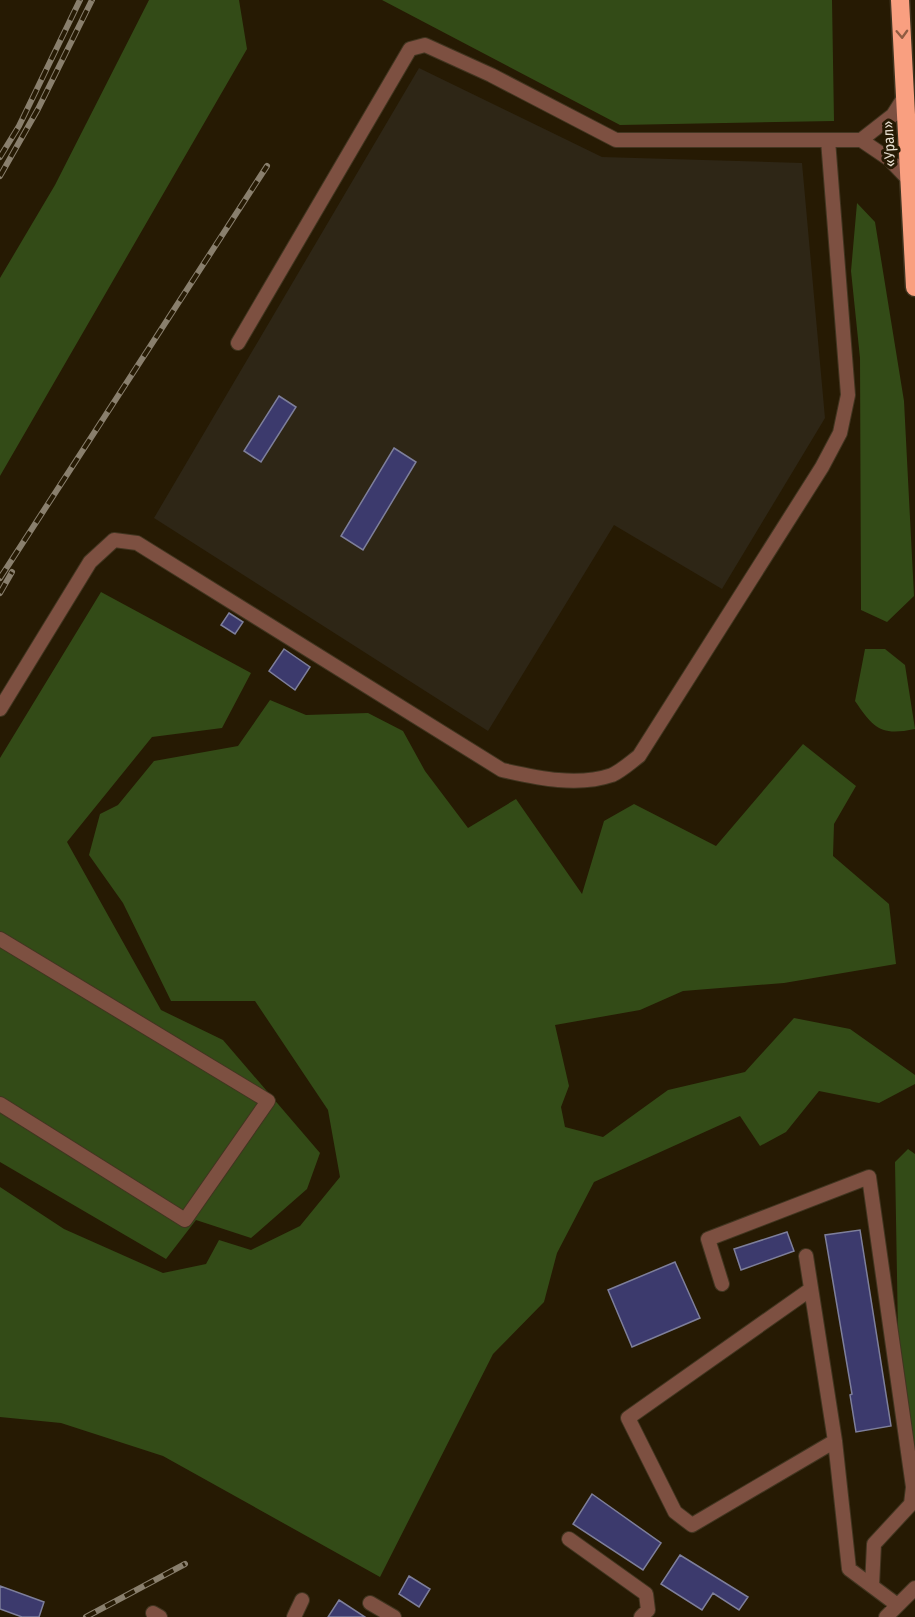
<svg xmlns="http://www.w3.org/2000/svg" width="915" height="1617" font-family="'Fira Sans Condensed',sans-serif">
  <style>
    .industrial { fill: #2e2616 }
    .green { fill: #334b17 }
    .building { fill: #3c3a6d; stroke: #7e7f9b; stroke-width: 1.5 }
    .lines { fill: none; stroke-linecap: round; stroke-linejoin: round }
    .minor-casing { stroke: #413520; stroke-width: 16 }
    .highway-casing { stroke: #413520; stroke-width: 21 }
    .minor { stroke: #7d5041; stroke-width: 14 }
    .highway { stroke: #f99f80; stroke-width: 18 }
    .rail-casing { stroke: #897f6d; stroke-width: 6 }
    .rail { stroke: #261a03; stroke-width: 4; stroke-dasharray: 11; stroke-linecap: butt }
    .oneway { stroke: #905c42 }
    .labels { text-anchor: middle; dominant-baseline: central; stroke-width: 6; stroke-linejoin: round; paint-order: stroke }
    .street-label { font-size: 15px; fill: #e6ded0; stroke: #261a03 }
  </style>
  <rect width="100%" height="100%" fill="#261a03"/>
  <path class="industrial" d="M419 68 602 157 802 163 825 418 722 589 614 525 488 731 154 518Z"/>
  <path class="green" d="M149 0H239L247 49 0 476V278L55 185Z
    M382 0H832L834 121 620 125Z
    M857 203 875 222 904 401 914 596 887 622 861 610 860 358 851 271Z
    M101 592 251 673 222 728 152 737 67 842 161 1010 223 1040 320 1153 307 1189 251 1238 196 1220 166 1259 0 1162V758Z
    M865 649H885L905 665 915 729C881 736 874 729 855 701Z
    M270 700 306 715 368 713 403 731 425 771 468 828 516 799 582 894 604 821 634 804 716 846 803 744 856 786 834 824 833 856 889 904 896 964 784 983 683 991 640 1010 555 1025 569 1086 561 1107 565 1127 603 1137 668 1090 745 1072 794 1018 850 1029 915 1075V1084L879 1103 819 1091 786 1132 760 1146 740 1116 594 1182 557 1253 544 1302 493 1354 380 1577 163 1456 61 1423 0 1417V1187L64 1229 163 1273 206 1264 219 1240 251 1250 300 1226 340 1177 328 1110 255 1001H171L123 903 89 855 100 814 118 805 154 761 238 746Z
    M908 1149 915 1154V1472L898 1333 895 1162Z"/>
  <path class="building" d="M279 396 296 407 261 462 244 451Z
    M394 448 416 462 363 550 341 536Z
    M229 613 243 622 235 634 221 625Z
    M284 649 310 667 295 690 269 671Z
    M860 1230 891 1426 856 1432 850 1395 852 1394 825 1235Z
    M787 1232 794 1251 741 1270 734 1249Z
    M675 1262 700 1318 632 1347 608 1290Z
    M592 1494 661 1543 643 1570 573 1524Z
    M680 1555 748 1597 739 1610 713 1593 702 1610 661 1584Z
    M409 1576 430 1589 419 1607 399 1594Z
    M0 1586 44 1602 39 1617H22L0 1609Z
    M339 1600 365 1617H328Z"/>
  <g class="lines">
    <defs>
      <path id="minor" d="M861 140 893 115 905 96
        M238 343 410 49 425 45 491 75 616 140H861L889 159 909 180
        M0 709 90 562 114 540 137 543 502 770C538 778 577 787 612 775 621 771 631 762 639 756L822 467 840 433 848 395 828 140
        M0 939 268 1101 185 1220 0 1104
        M806 1256 835 1441 849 1569 896 1604
        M722 1284 708 1239 869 1177 913 1487 911 1504 874 1544 872 1586
        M811 1289 628 1418 675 1512 692 1525 835 1441
        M569 1539 646 1594 648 1610 641 1617
        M370 1603 394 1617
        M153 1613 160 1617
        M294 1617 302 1600
        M886 1617 915 1588"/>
      <path id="highway" d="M900 0 915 287"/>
    </defs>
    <use href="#minor" class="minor-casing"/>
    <use href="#highway" class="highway-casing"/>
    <use href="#minor" class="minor"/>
    <use href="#highway" class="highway"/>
    <defs>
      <path id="rail" d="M0 157 19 126 80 0
        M0 176 38 109 92 0
        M0 578 267 166
        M0 593 12 572
        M86 1617 185 1564"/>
    </defs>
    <use href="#rail" class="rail-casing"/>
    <use href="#rail" class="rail"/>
  </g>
  <defs><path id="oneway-chevron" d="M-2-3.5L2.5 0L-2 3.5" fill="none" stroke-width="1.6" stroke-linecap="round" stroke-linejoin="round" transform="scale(1.5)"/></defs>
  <use class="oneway" href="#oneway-chevron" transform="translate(902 34) rotate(88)"/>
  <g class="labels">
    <g class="street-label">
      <text transform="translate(889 144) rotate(-93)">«Урал»</text>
    </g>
  </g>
</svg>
